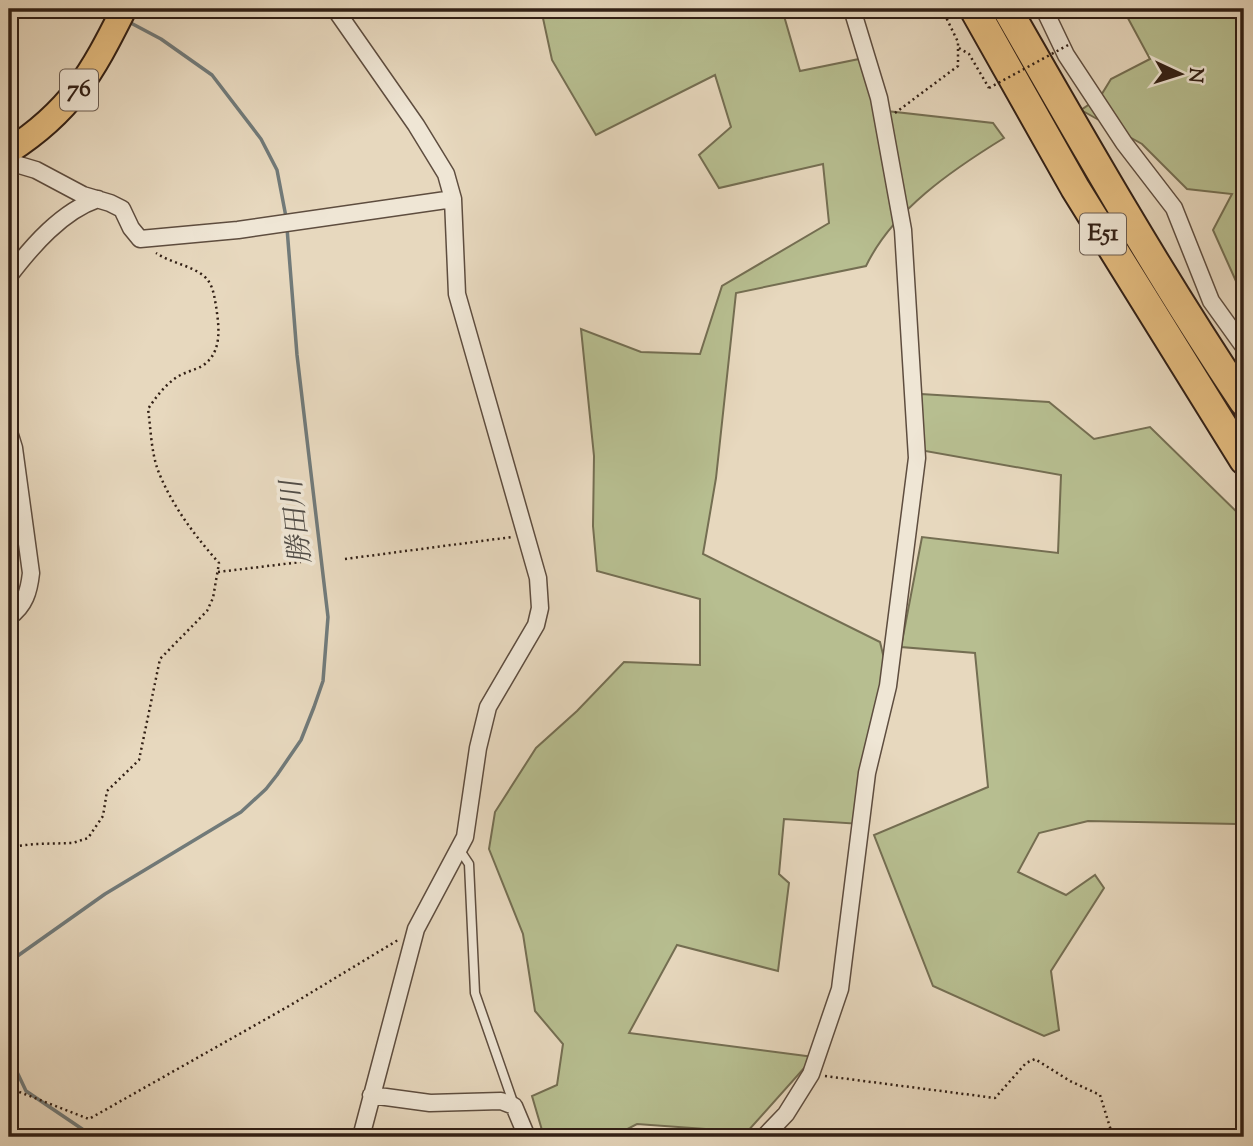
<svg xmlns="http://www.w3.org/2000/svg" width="1253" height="1146" font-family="'Sorts Mill Goudy','Noto Serif JP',serif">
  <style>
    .green { fill: #b7be90; stroke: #746e52; stroke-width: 2 }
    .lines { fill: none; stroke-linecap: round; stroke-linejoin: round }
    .stream { stroke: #717a79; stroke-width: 3.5 }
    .service-casing { stroke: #5e4d3f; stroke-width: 11 }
    .minor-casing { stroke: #5e4d3f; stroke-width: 19 }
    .primary-casing { stroke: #311f15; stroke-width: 28 }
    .motorway-casing { stroke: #311f15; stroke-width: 32 }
    .path { stroke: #311f15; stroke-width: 2.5; stroke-dasharray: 2 3.5; stroke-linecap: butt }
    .service { stroke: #efe6d5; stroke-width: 8 }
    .minor { stroke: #efe6d5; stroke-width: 16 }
    .primary { stroke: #e4bc7f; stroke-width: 24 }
    .motorway { stroke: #e4bc7f; stroke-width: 28 }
    .path-bridge { stroke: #311f15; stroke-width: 2.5; stroke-dasharray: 2 3.5; stroke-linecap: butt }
    .labels { text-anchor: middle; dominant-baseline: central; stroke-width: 7; stroke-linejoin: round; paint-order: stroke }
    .shield { fill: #efe6d5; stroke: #6a5b4f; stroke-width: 2 }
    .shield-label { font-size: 24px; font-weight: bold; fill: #311f15 }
    .water-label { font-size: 28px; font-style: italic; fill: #514d47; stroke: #efe6d5 }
  </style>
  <rect width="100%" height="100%" fill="#e7d8be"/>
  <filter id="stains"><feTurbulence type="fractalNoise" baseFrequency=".00286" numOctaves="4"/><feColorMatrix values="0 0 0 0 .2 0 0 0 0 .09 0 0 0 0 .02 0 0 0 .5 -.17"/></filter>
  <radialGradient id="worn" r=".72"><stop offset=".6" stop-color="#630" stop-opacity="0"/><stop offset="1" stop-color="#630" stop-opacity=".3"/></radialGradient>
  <path class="green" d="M541 9H782L800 71 864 58 878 110 993 123 1004 138C952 170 893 210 866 266L736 293 716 478 703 554 880 642 888 675 861 824 784 819 779 874 789 883 778 971 677 945 629 1033 814 1057 747 1132 637 1124 612 1137H544L532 1096 557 1085 563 1044 535 1011 523 934 489 849 495 812 536 748 577 711 624 662 700 665V599L597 571 593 526 594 456 581 329 641 352 700 354 722 286 829 223 823 164 719 188 699 155 731 127 715 75 596 135 552 60Z
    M1123 9H1244V299L1213 230 1232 194 1187 189 1142 144 1081 110 1100 97 1111 79 1150 59Z
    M921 394 1049 402 1094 439 1150 427 1244 519V818L1237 824 1088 821 1039 833 1018 872 1066 895 1095 875 1104 888 1051 971 1059 1030 1044 1036 933 986 874 835 988 787 975 653 901 647 922 537 1058 553 1061 475 914 449Z"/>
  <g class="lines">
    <path class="stream" d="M103 9 113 14
      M129 22 161 39 212 75 261 139 277 170 286 217
      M9 962 105 894 241 812 266 789 277 775 301 740 314 707 323 681 328 617 297 355 287 228
      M9 1055 26 1091 94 1137"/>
    <defs>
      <path id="service" d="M459 849 469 864 475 993 514 1105"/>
      <path id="minor" d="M335 9 416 125 446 174 453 199 457 294 538 578 540 608 536 625 488 707 478 748 465 837 416 929 361 1137
        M1044 9 1066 55 1124 143 1174 208 1211 301 1244 347
        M9 162 36 170 83 195 110 203 122 209 131 228 140 239 238 230 453 199
        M9 276C32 246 62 211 98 199
        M9 432 14 448 31 573C29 591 25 606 9 617
        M371 1095 430 1103 501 1101 514 1106 527 1137
        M764 1137 786 1114 811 1074 840 989 867 773 888 686 917 458 903 230 879 98 852 9"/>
      <path id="primary" d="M9 151C71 111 92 73 124 9"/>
      <path id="motorway" d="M974 9 1075 188 1244 460
        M1007 9C1083 142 1159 275 1244 402"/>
    </defs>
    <use href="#service" class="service-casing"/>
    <use href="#minor" class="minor-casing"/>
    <use href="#primary" class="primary-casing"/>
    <use href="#motorway" class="motorway-casing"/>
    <path class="path" d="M959 48 969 54 989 88
      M895 113 958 66V42L942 9
      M345 559 512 537
      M218 572 301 562
      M9 847 35 844 73 843 88 838 103 816 107 791 139 760 160 659 207 611 213 598 219 563C195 536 173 507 159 473 151 453 151 430 148 409 156 397 165 385 177 377 185 372 195 370 202 366 223 353 219 326 216 306 214 295 213 284 204 276 190 265 171 263 156 253
      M825 1076 995 1098 1026 1063 1035 1059 1070 1081 1100 1095 1113 1137
      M9 1088 89 1119 289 1006 398 940"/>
    <use href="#service" class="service"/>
    <use href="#minor" class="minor"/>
    <use href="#primary" class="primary"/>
    <use href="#motorway" class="motorway"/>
    <path class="path-bridge" d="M989 88 1070 44"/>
  </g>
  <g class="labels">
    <g class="shield">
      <rect x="60" y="69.5" width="38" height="41" rx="5"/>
      <rect x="1080" y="213.5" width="46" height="41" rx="5"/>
    </g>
    <g class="shield-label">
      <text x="79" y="90">76</text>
      <text x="1103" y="234">E51</text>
    </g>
    <g class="water-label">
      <text transform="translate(298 522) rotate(-97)">勝田川</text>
    </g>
  </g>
  <rect width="1253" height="1146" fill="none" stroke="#e7d8be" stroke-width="35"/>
  <rect x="10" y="10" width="1232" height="1125" fill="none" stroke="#311f15" stroke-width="3.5"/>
  <rect x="18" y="18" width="1218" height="1111" fill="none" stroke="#311f15" stroke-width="2"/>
  <g transform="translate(1180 74) rotate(94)" stroke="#efe6d5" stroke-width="5" paint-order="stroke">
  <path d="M0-5L12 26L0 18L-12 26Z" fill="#311f15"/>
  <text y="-10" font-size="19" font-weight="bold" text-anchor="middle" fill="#311f15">N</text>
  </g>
  <rect width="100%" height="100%" filter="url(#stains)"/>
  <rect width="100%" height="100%" fill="url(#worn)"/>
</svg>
